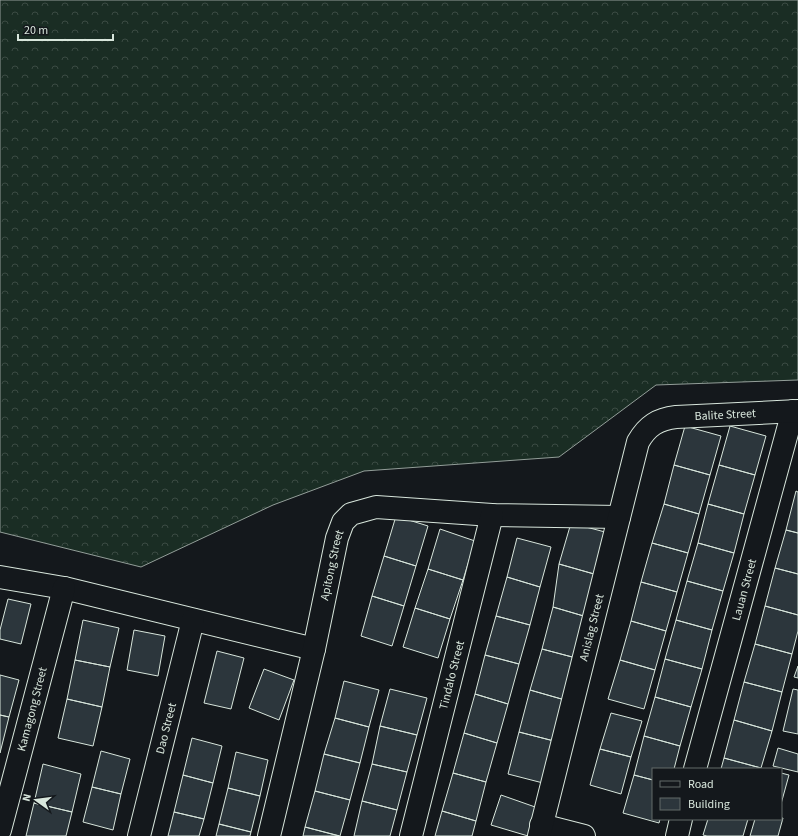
<svg xmlns="http://www.w3.org/2000/svg" width="798" height="836" font-family="'Source Sans 3',sans-serif">
  <style>
    .forest { fill: url(#forest-crowns); stroke: #939e99 }
    .building { fill: #2c363c; stroke: #d8e6dc }
    .lines { fill: none; stroke-linecap: round; stroke-linejoin: round }
    .street-casing { stroke: #d8e6dc; stroke-width: 24 }
    .street { stroke: #14181c; stroke-width: 22 }
    .labels { text-anchor: middle; dominant-baseline: central; stroke-width: 3; stroke-linejoin: round; paint-order: stroke }
    .street-label { font-size: 12px; fill: #d8e6dc; stroke: #14181c }
  </style>
  <defs>
    <pattern id="forest-crowns" width="20" height="18" patternUnits="userSpaceOnUse"><rect width="20" height="18" fill="#1a2d24"/><path d="M2 6a3 3 0 1 1 6 0M12 15a3 3 0 1 1 6 0" fill="none" stroke="#3b4b43"/></pattern>
  </defs>
  <rect width="100%" height="100%" fill="#14181c"/>
  <path class="forest" d="M0 0H798V380L656 385 559 457 364 471 273 505 141 567 0 532Z"/>
  <path class="building" d="M685 426 721 436 710 475 674 465Z
    M730 426 766 436 755 475 719 465Z
    M674 465 710 475 699 514 664 504Z
    M719 465 755 475 744 514 708 504Z
    M796 491 798 492V533L786 530Z
    M664 504 699 514 688 553 652 543Z
    M708 504 744 514 734 553 698 543Z
    M396 516 428 526 416 566 384 556Z
    M571 523 605 532 594 574 559 564Z
    M440 529 475 541 463 580 428 569Z
    M786 530 798 533V574L775 568Z
    M517 538 551 547 540 587 507 577Z
    M652 543 688 553 677 592 641 582Z
    M698 543 734 553 723 591 687 581Z
    M384 556 416 566 404 606 372 596Z
    M559 564 594 574 587 617 553 607Z
    M775 568 798 574V615L765 606Z
    M428 569 463 580 450 619 415 608Z
    M507 577 540 587 530 625 496 616Z
    M687 581 723 591 712 630 676 620Z
    M641 582 677 592 666 631 631 621Z
    M372 596 404 606 392 646 361 636Z
    M8 599 31 604 21 644 0 639V630Z
    M765 606 798 615V631L792 654 755 644Z
    M553 607 587 617 576 658 542 649Z
    M415 608 450 619 438 658 403 647Z
    M496 616 530 625 519 664 485 655Z
    M83 620 119 628 110 667 75 660Z
    M676 620 712 630 702 669 665 659Z
    M631 621 666 631 655 670 620 660Z
    M134 630 165 636 158 676 127 670Z
    M755 644 792 654 782 692 744 682Z
    M542 649 576 658 565 700 530 690Z
    M217 651 244 658 231 709 204 703Z
    M485 655 519 664 508 704 475 694Z
    M665 659 702 669 691 707 655 697Z
    M75 660 110 667 102 707 67 699Z
    M620 660 655 670 644 709 608 699Z
    M798 666V678L794 677Z
    M264 669 294 680 279 720 249 708Z
    M0 675 19 680 9 717 0 715Z
    M344 681 379 690 369 727 335 718Z
    M744 682 782 692 772 731 734 720Z
    M390 689 427 698 417 735 380 726Z
    M793 689 798 690V734L783 731Z
    M530 690 565 700 554 741 519 732Z
    M475 694 508 704 497 743 464 733Z
    M655 697 691 707 680 746 644 736Z
    M67 699 102 707 93 746 58 738Z
    M611 713 642 721 631 757 600 749Z
    M0 715 9 717 0 753Z
    M335 718 369 727 360 763 324 754Z
    M734 720 772 731 761 768 724 758Z
    M380 726 417 735 407 772 372 764Z
    M519 732 554 741 543 783 508 774Z
    M464 733 497 743 486 782 453 773Z
    M644 736 680 746 674 769H653V780L634 775Z
    M192 738 222 746 213 783 183 775Z
    M778 748 798 754V772L773 766Z
    M600 749 631 757 621 794 590 785Z
    M101 751 130 759 121 794 92 787Z
    M236 752 268 760 260 796 228 788Z
    M324 754 360 763 350 800 315 791Z
    M724 758 761 768V769H721Z
    M43 764 81 774 72 812 34 803Z
    M372 764 407 772 397 810 362 801Z
    M453 773 486 782 476 821 442 811Z
    M781 773 789 775 781 804Z
    M183 775 213 783 204 819 174 812Z
    M634 775 653 780V819H660L659 823 623 813Z
    M92 787 121 794 113 830 83 822Z
    M228 788 260 796 251 832 219 824Z
    M315 791 350 800 340 836 305 827Z
    M501 795 538 808 528 836 491 825Z
    M362 801 397 810 390 836H354Z
    M34 803 72 812 66 836H26Z
    M442 811 476 821 472 836H435Z
    M174 812 204 819 199 836H168Z
    M783 818 778 836H750L755 819Z
    M708 819H748L743 836H707L703 835Z
    M219 824 251 832 250 836H216Z
    M305 827 339 836H303Z"/>
  <g class="lines">
    <defs>
      <g id="street">
        <path d="M0 577 64 588 314 649"/>
        <path id="s1" d="M695 769 793 411"/>
        <path d="M541 825 584 836"/>
        <path id="s2" d="M0 830 64 588"/>
        <path id="s3" d="M139 836 193 620"/>
        <path id="s4" d="M269 836 314 649 337 538 343 522 351 514 376 507 492 515 619 517"/>
        <path id="s5" d="M411 836 492 515"/>
        <path id="s6" d="M539 836 638 442C647 426 658 419 676 417L798 411"/>
        <path d="M677 836 681 819"/>
      </g>
    </defs>
    <use href="#street" class="street-casing"/>
    <use href="#street" class="street"/>
  </g>
  <g class="labels">
    <g class="street-label">
      <text stroke="none"><textPath href="#s6" startOffset="503">Balite Street</textPath></text>
      <text stroke="none"><textPath href="#s4" startOffset="278">Apitong Street</textPath></text>
      <text stroke="none"><textPath href="#s1" startOffset="186">Lauan Street</textPath></text>
      <text stroke="none"><textPath href="#s6" startOffset="215">Anislag Street</textPath></text>
      <text stroke="none"><textPath href="#s5" startOffset="166">Tindalo Street</textPath></text>
      <text stroke="none"><textPath href="#s2" startOffset="125">Kamagong Street</textPath></text>
      <text stroke="none"><textPath href="#s3" startOffset="111">Dao Street</textPath></text>
    </g>
  </g>
  <rect x="652" y="768" width="130" height="52" fill="#14181c" stroke="#626a69"/>
  <rect x="660" y="781" width="20" height="6" fill="#14181c" stroke="#626a69"/>
  <text x="688" y="788" font-size="12" fill="#d8e6dc">Road</text>
  <rect x="660" y="798" width="20" height="12" fill="#2c363c" stroke="#626a69"/>
  <text x="688" y="808" font-size="12" fill="#d8e6dc">Building</text>
  <g transform="translate(36 800) rotate(284)" stroke="#14181c" stroke-width="3" paint-order="stroke">
  <path d="M0-3L7 15L0 10L-7 15Z" fill="#d8e6dc"/>
  <text y="-6" font-size="11" font-weight="bold" text-anchor="middle" fill="#d8e6dc">N</text>
  </g>
  <path d="M18 34v6h95v-6" fill="none" stroke="#d8e6dc" stroke-width="2"/>
  <text x="24" y="34" font-size="12" fill="#d8e6dc" stroke="#14181c" stroke-width="3" paint-order="stroke">20 m</text>
</svg>
